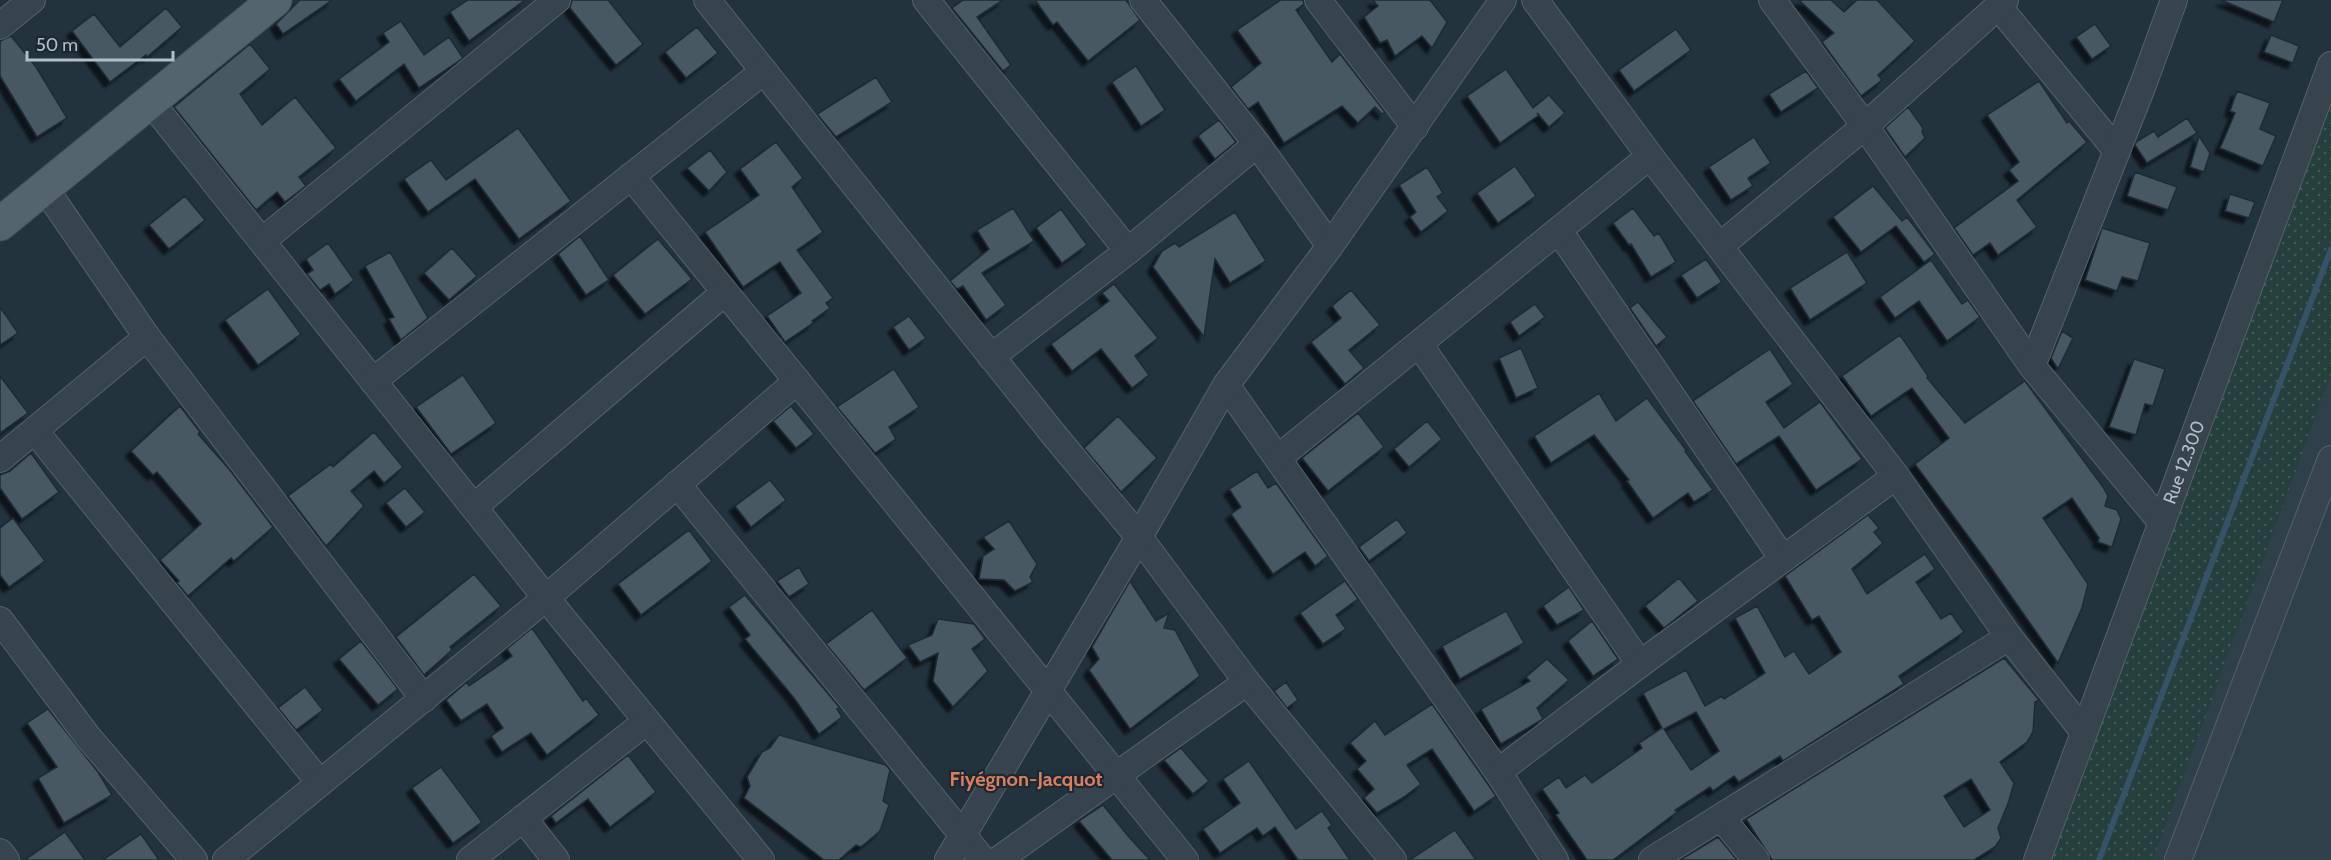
<svg xmlns="http://www.w3.org/2000/svg" width="2331" height="860" font-family="Cabin,sans-serif">
  <style>
    .airport { fill: #30404b }
    .grass { fill: url(#grass-dots) }
    .lines { fill: none; stroke-linecap: round; stroke-linejoin: round }
    .stream { stroke: #355266; stroke-width: 6 }
    .building { fill: #465964; stroke: #1e2b35; stroke-width: 1.5; fill-rule: evenodd; filter: url(#shadow) }
    .minor-casing { stroke: #55626c; stroke-width: 28 }
    .major-casing { stroke: #43505a; stroke-width: 35 }
    .minor { stroke: #37444e; stroke-width: 26 }
    .major { stroke: #54646e; stroke-width: 33 }
    .labels { text-anchor: middle; dominant-baseline: central; stroke-width: 4.5; stroke-linejoin: round; paint-order: stroke }
    .street-label { font-size: 18px; fill: #b2bfc9; stroke: #1c2933 }
    .neighbourhood-label { font-size: 20px; font-weight: bold; fill: #d97e5e; stroke: #1c2933 }
  </style>
  <defs>
    <pattern id="grass-dots" width="8" height="8" patternUnits="userSpaceOnUse" patternTransform="scale(1.5)"><rect width="8" height="8" fill="#253f3d"/><path d="M2 2h.1M6 6h.1" fill="none" stroke="#425958" stroke-width="1.8" stroke-linecap="round"/></pattern>
    <filter id="shadow"><feDropShadow dx="-5.5" dy="5.5" stdDeviation="1.5" flood-color="#0009"/></filter>
  </defs>
  <rect width="100%" height="100%" fill="#23333e"/>
  <path class="airport" d="M2331 101V860H2050Z"/>
  <path class="grass" d="M2331 101V374L2153 860H2050Z"/>
  <g class="lines">
    <path class="stream" d="M2099 860 2331 249"/>
  </g>
  <path class="building" d="M300 0H332L283 34 276 24Z
    M468 0H525L469 41 450 12Z
    M572 0H608L643 44 616 65 570 8Z
    M963 0H1003L977 17 1011 65 1003 71 952 8Z
    M1035 0H1126L1140 20 1088 61 1057 22 1053 25Z
    M1281 0H1303L1304 4 1296 10 1332 62 1340 54 1385 112 1382 114 1375 107 1358 123 1342 106 1284 143 1258 102 1248 109 1231 87 1261 63 1237 30Z
    M1373 0H1430L1447 22 1432 48 1422 36 1395 56 1387 40 1380 43 1364 17 1378 6Z
    M1799 0H1831L1844 12 1857 0H1877L1915 41 1878 75 1882 80 1861 96 1822 42 1834 33Z
    M2221 0H2283L2274 22Z
    M166 8 182 27 147 57 146 55 110 82 72 31 94 14 120 47Z
    M401 21 424 55 449 37 463 58 419 88 404 64 356 101 339 79 389 42 383 33Z
    M2095 24 2111 46 2092 59 2076 37Z
    M697 27 718 53 686 78 665 52Z
    M1676 29 1691 50 1634 91 1619 70Z
    M2271 35 2299 46 2293 63 2264 52Z
    M11 36 36 67 67 118 37 137 0 76V41Z
    M250 44 270 69 240 94 262 125 295 97 336 148 299 177 306 186 285 202 277 192 256 210 174 107Z
    M1136 66 1165 110 1141 126 1112 82Z
    M1506 69 1533 108 1549 95 1565 113 1549 127 1537 113 1539 115 1500 143 1467 96Z
    M1806 71 1818 88 1781 112 1769 94Z
    M876 77 892 102 836 137 817 114Z
    M2039 81 2067 123 2069 121 2087 142 2017 200 2037 227 1998 255 1990 243 1973 255 1954 228 2018 181 2009 170 2019 162 1987 115Z
    M2237 91 2270 103 2260 129 2276 136 2263 166 2220 148 2235 113 2230 111Z
    M1908 107 1923 128 1922 132 1925 138 1905 157 1885 128Z
    M2187 118 2197 133 2147 163 2135 145 2136 142 2154 131 2158 137Z
    M1219 120 1236 142 1215 159 1198 136Z
    M518 128 571 201 519 239 475 179 428 212 404 179 431 160 446 180Z
    M2199 136 2210 153 2204 172 2190 167Z
    M1754 137 1771 163 1748 178 1753 186 1731 200 1709 167Z
    M776 142 803 178 792 187 823 232 797 250 833 298 826 303 830 308 812 321 813 323 785 342 767 316 801 293 780 262 743 287 705 232 759 195 740 169Z
    M710 150 727 172 709 191 687 168Z
    M1515 166 1536 196 1498 223 1477 193Z
    M1427 167 1443 193 1437 197 1448 211 1421 232 1410 217 1416 212 1399 185Z
    M2135 172 2177 187 2168 210 2127 196Z
    M1873 186 1902 221 1907 217 1935 254 1924 262 1896 226 1861 252 1833 217Z
    M2230 194 2255 202 2249 218 2225 211Z
    M185 196 205 220 169 249 149 225Z
    M1013 208 1034 241 982 273 1006 305 986 320 963 286 957 289 950 281 989 249 977 230Z
    M1633 208 1654 236 1659 233 1676 262 1651 277 1631 244 1629 245 1613 223Z
    M1061 209 1087 245 1062 263 1036 228Z
    M1235 212 1266 261 1230 283 1215 259 1204 337 1153 267 1162 251 1175 243 1179 247Z
    M2102 228 2150 243 2138 281 2122 277 2117 291 2085 280Z
    M580 236 609 280 586 295 558 254Z
    M658 239 692 279 645 314 613 275Z
    M328 243 354 280 335 294 329 284 320 290 307 274 313 270 306 259Z
    M452 248 477 276 449 300 424 273Z
    M390 252 428 318 401 340 389 319 394 317 365 266Z
    M1847 252 1867 283 1810 320 1790 288Z
    M1706 259 1722 282 1697 298 1681 275Z
    M1931 260 1962 304 1968 300 1980 317 1947 341 1919 301 1895 318 1880 297Z
    M1114 284 1158 338 1135 356 1149 375 1132 388 1101 349 1072 371 1051 344 1109 301 1102 293Z
    M268 289 301 334 258 365 225 320Z
    M1351 290 1380 325 1349 350 1364 368 1345 384 1311 342 1341 318 1332 306Z
    M1638 302 1667 337 1656 346 1630 308Z
    M1535 304 1545 317 1519 336 1510 322Z
    M0 307 18 333 0 345Z
    M909 316 926 338 909 350 893 327Z
    M2062 331 2073 338 2058 369 2051 358Z
    M1900 335 1928 376 1927 378 1965 423 2025 381 2103 487 2108 496 2105 506 2117 510 2121 519 2112 547 2098 542 2099 538 2072 498 2043 518 2088 584 2082 608 2058 663 1985 559 1915 464 1949 438 1912 388 1871 416 1842 376Z
    M1521 348 1538 388 1516 398 1499 358Z
    M1770 349 1793 384 1766 402 1784 428 1820 402 1862 459 1816 490 1779 436 1736 464 1693 401Z
    M2134 359 2165 369 2153 406 2145 404 2136 435 2109 427Z
    M894 369 919 407 889 427 896 439 875 453 837 407Z
    M463 375 496 423 451 454 416 407Z
    M0 376 28 413 0 433Z
    M1599 393 1616 421 1647 398 1686 450 1685 451 1713 490 1694 502 1688 493 1653 518 1627 481 1629 480 1594 435 1551 463 1534 436Z
    M180 406 200 432 198 434 229 469 273 527 234 561 231 558 188 596 177 583 179 581 160 560 201 524 157 472 153 475 131 451Z
    M791 406 814 434 796 448 773 421Z
    M1358 413 1384 447 1328 491 1302 458Z
    M1118 416 1157 458 1121 492 1084 448Z
    M1427 421 1442 439 1409 467 1394 449Z
    M374 432 403 467 384 483 374 471 351 491 364 506 326 546 288 496 331 464 333 467Z
    M31 453 59 492 22 519 0 488V475L10 471Z
    M1257 471 1268 488 1276 483 1328 556 1315 566 1305 552 1273 574 1231 514 1241 507 1229 489Z
    M770 480 786 500 751 527 735 506Z
    M405 488 425 512 406 527 386 503Z
    M1868 515 1879 528 1874 532 1883 543 1852 569 1867 594 1925 554 1935 569 1916 582 1941 619 1951 613 1964 632 1899 676 1904 684 1783 761 1780 756 1739 782 1734 776 1713 791 1710 787 1675 810 1677 812 1613 860H1587L1556 815 1559 813 1542 789 1559 777 1566 788 1585 775 1592 783 1642 748 1639 743 1662 728 1643 693 1686 670 1705 706 1722 696 1724 699 1765 673 1735 618 1757 606 1785 657 1794 651 1809 674 1841 652 1819 616 1812 620 1785 576ZM1696 712 1719 751 1691 770 1664 729Z
    M13 518 45 561 9 587 0 575V528Z
    M1397 519 1407 533 1369 561 1359 547Z
    M1009 521 1037 564 1030 577 1033 582 1015 591 1004 580 979 579 983 556 994 549 983 537Z
    M689 530 712 561 641 615 618 584Z
    M799 567 809 584 789 597 777 581Z
    M474 574 501 606 450 647 452 650 424 675 396 637Z
    M1679 578 1698 601 1664 628 1645 606Z
    M1130 581 1156 621 1169 613 1164 628 1175 630 1200 676 1130 729 1089 670 1099 659 1092 647Z
    M1345 581 1358 599 1336 615 1346 629 1323 644 1300 613Z
    M1569 587 1584 610 1557 625 1543 606Z
    M745 595 840 708 837 709 842 717 819 734 794 698 745 639 750 635 729 607Z
    M872 610 907 658 864 690 826 644Z
    M1506 611 1524 643 1460 679 1442 646Z
    M938 619 974 624 985 639 972 649 988 671 953 707 933 681 938 653 920 662 908 645 932 635Z
    M1592 621 1618 659 1593 676 1568 641Z
    M532 628 583 701 586 698 599 715 547 755 531 733 502 752 491 736 503 728 487 704 461 721 446 700 467 682 469 686 512 656 507 649Z
    M361 641 398 689 378 705 339 659Z
    M2004 658 2039 700 2035 702 2033 732 2027 742 2000 762 2014 783 2010 797 2011 796 1998 828 2001 838 1995 847 1974 860H1772L1746 819ZM1971 779 1990 810 1964 827 1944 796Z
    M1547 659 1569 680 1537 708 1543 719 1501 744 1481 709 1530 681 1526 677Z
    M1286 682 1298 700 1287 708 1274 691Z
    M305 687 323 710 296 730 278 708Z
    M1432 704 1496 796 1474 811 1432 749 1407 765 1421 784 1404 797 1377 813 1364 798 1374 789 1357 769 1366 761 1350 743 1375 721 1385 735Z
    M48 709 98 772 112 795 64 823 38 778 57 767 27 723Z
    M779 735 886 765 890 770 883 801 889 805 880 831 861 847 856 845 839 860H824L744 798 750 786 747 777 762 752 770 748Z
    M1181 748 1209 781 1193 794 1164 760Z
    M628 755 656 792 610 827 588 799 556 823 551 816Z
    M1249 761 1296 829 1322 811 1332 825 1328 828 1350 860H1298L1275 827 1263 836 1257 828 1220 853 1203 829 1240 803 1223 779Z
    M441 767 482 822 453 843 412 788Z
    M1103 805 1129 837 1150 860H1112L1079 821Z
    M1455 830 1476 860H1410Z
    M65 832 85 860H25Z
    M141 834 159 860H103Z
    M1718 837 1737 860H1680Z"/>
  <g class="lines">
    <defs>
      <g id="minor">
        <path d="M707 0 1054 435 1139 537 1247 682 1393 860"/>
        <path d="M926 0 1128 251"/>
        <path d="M1143 0 1257 144 1330 246"/>
        <path d="M1318 0 1415 127"/>
        <path d="M1535 0 1650 156 1896 476 2009 637 2083 731"/>
        <path d="M1772 0 1865 126 2032 366 2162 523"/>
        <path d="M1998 6 2117 151"/>
        <path d="M0 26 32 0"/>
        <path d="M150 101 546 598 761 860"/>
        <path d="M631 176 1185 860"/>
        <path d="M44 187 147 337 424 699"/>
        <path d="M1559 231 1783 559"/>
        <path d="M262 241 557 0"/>
        <path d="M1721 245 1865 126 2005 0"/>
        <path d="M1419 344 1640 664"/>
        <path d="M991 357 1128 251 1257 144"/>
        <path d="M2032 366 2144 82 2174 0"/>
        <path d="M373 381 764 71"/>
        <path d="M1226 385 1498 772 1555 860"/>
        <path d="M35 431 320 783"/>
        <path d="M1278 458 1650 156"/>
        <path d="M0 459 147 337"/>
        <path d="M677 484 983 860"/>
        <path d="M474 507 725 292"/>
        <path d="M0 620 88 737 194 860"/>
        <path d="M1498 772 1640 664 1896 476"/>
        <path d="M1721 817 1756 860"/>
        <path d="M523 818 556 860"/>
        <path d="M0 852 6 860"/>
        <path d="M226 860 546 598 797 381"/>
        <path d="M470 860 647 721"/>
        <path d="M948 860 1139 537 1226 385 1330 246 1503 0"/>
        <path d="M998 860 1247 682"/>
        <path d="M1652 860 2009 637"/>
        <path id="s1" d="M2037 860 2331 65"/>
        <path d="M2178 860 2331 459"/>
      </g>
      <path id="major" d="M0 224 275 0"/>
    </defs>
    <use href="#minor" class="minor-casing"/>
    <use href="#major" class="major-casing"/>
    <use href="#minor" class="minor"/>
    <use href="#major" class="major"/>
  </g>
  <g class="labels">
    <g class="street-label">
      <text stroke="none"><textPath href="#s1" startOffset="424">Rue 12.300</textPath></text>
    </g>
    <g class="neighbourhood-label">
      <text x="1026" y="779">Fiyégnon-Jacquot</text>
    </g>
  </g>
  <path d="M27 51v9h146v-9" fill="none" stroke="#b2bfc9" stroke-width="3"/>
  <text x="36" y="51" font-size="18" fill="#b2bfc9" stroke="#1c2933" stroke-width="4.5" paint-order="stroke">50 m</text>
</svg>
